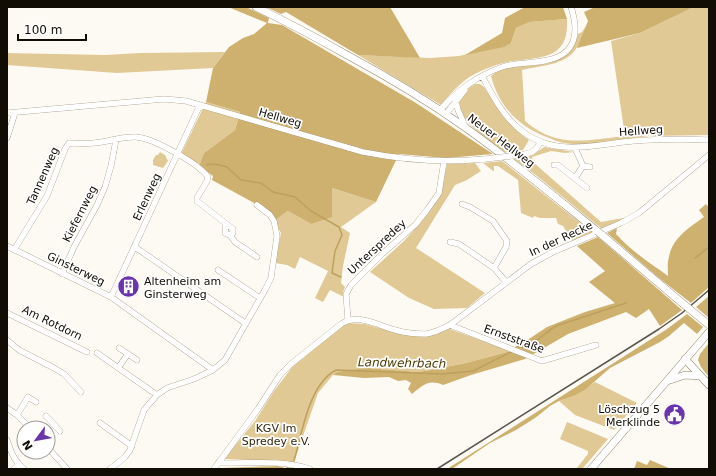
<svg xmlns="http://www.w3.org/2000/svg" width="716" height="476" font-family="'DejaVu Sans',sans-serif">
  <style>
    .green { fill: #e0c995 }
    .forest { fill: #ceb16e }
    .lines { fill: none; stroke-linecap: round; stroke-linejoin: round }
    .stream { stroke: #bda05e; stroke-width: 1.5 }
    .minor-casing { stroke: #94886c; stroke-width: 6 }
    .major-casing { stroke: #94886c; stroke-width: 8 }
    .minor { stroke: #fff; stroke-width: 5.5 }
    .major { stroke: #fff; stroke-width: 7 }
    .rail { stroke: #59554d; stroke-width: 1.5 }
    .minor-bridge-casing { stroke: #94886c; stroke-width: 6; stroke-linecap: butt }
    .major-bridge-casing { stroke: #94886c; stroke-width: 8; stroke-linecap: butt }
    .minor-bridge { stroke: #fff; stroke-width: 5.5 }
    .major-bridge { stroke: #fff; stroke-width: 7 }
    .labels { text-anchor: middle; dominant-baseline: central; stroke-width: 3.5; stroke-linejoin: round; paint-order: stroke }
    .street-label { font-size: 11px; fill: #110d04; stroke: #fff }
    .poi-label { font-size: 11px; fill: #110d04; stroke: #fff; text-anchor: start }
    .park-label { font-size: 11px; fill: #342809; stroke: #fff }
    .water-label { font-size: 12px; font-style: italic; fill: #4c3900; stroke: #fff }
  </style>
  <rect width="100%" height="100%" fill="#fdfaf4"/>
  <path class="green" d="M694 7H709V135L652 136V134H649V136C624 139 598 144 573 144 565 144 556 141 549 138 519 127 499 107 491 76 509 60 538 70 557 60 562 58 565 53 568 49 573 44 577 40 578 34L582 32 586 26C583 34 581 42 576 49 566 65 539 66 522 70L525 121C557 149 587 140 625 136L611 41 640 33Z
    M567 19C569 59 543 57 513 61 503 62 492 66 483 70 463 78 454 90 441 105L358 55 430 58 459 56 511 43 516 28 528 22Z
    M225 52 213 68 117 73 7 65V53L105 55 140 53Z
    M475 84H480L484 87C498 107 508 126 529 140L523 150 505 152C485 137 434 107 475 84Z
    M206 102 240 112 235 130 204 153 199 166 181 154Z
    M544 147 574 152 565 153 551 151 532 157 533 162 601 222 623 218 624 219 602 229 537 176 514 159 533 155Z
    M160 152 165 155 168 161 163 168 153 165V160L156 155H158Z
    M502 161 593 233 573 242 563 226 558 224 556 218H540L534 216 533 218 521 213 518 180 498 166H494V171H493L483 163Z
    M475 163 481 171 467 180 455 185 416 248 485 293 467 308 434 309 409 298 370 272 404 241 421 222 441 191 447 164Z
    M332 188 376 202 341 227 350 233 343 266 341 283 345 287 343 292 344 297 330 290 323 302 315 298 328 271 300 257 295 269 287 265 275 263 281 233 274 221 288 211 311 224Z
    M346 323 365 324 405 335 447 328 511 351 466 363 419 372 367 368 337 372 333 375 318 393 294 462 224 459 255 421 274 391 293 366Z
    M595 382 637 403 614 430 575 415 559 401 574 396Z
    M567 422 608 439 582 469H576L588 454V451L560 439Z"/>
  <path class="forest" d="M228 7H246L269 18 268 23 282 25 416 103 493 154 446 158 399 154 376 202 332 188V217L311 224 288 211 274 221 256 204 212 180 213 176 199 166 204 153 235 130 240 112 206 102 213 68 229 47 243 38 254 34 267 23Z
    M266 7H390L420 58 358 55 286 12 281 14Z
    M525 7H563L567 19 529 22 516 28 511 43 504 47 465 55 502 33 505 18Z
    M595 7H694L640 33 577 48 588 21 584 12Z
    M706 204 709 208V287L691 303 659 278 607 233 617 228 616 234C630 250 650 263 668 276 668 270 667 263 669 257 672 238 690 227 704 217L699 210Z
    M598 237 682 310 660 326 649 309 636 318 626 312 568 334 525 359 471 375 443 385C429 379 423 385 412 394L408 389 411 383 406 380 398 381 389 377 364 378 333 375 337 372 349 370 367 368 419 372 466 363 511 351 547 327 585 312 615 303 589 282 605 271 577 246Z
    M709 296V318L696 307Z
    M687 314 703 327 697 334 684 323 669 336 660 342 610 368 586 389 574 396 559 401 550 406 535 418 516 430 490 443 452 469H447L667 329Z
    M709 343V377L701 367 698 360 700 354Z
    M650 460 671 469H634L637 461 647 465Z
    M278 466 288 469 223 468Z"/>
  <g class="lines">
    <path class="stream" d="M207 165C214 163 221 165 227 167L241 180 261 183 273 192 295 197 311 211 339 227 342 235 335 251 332 273 341 277
      M695 258 709 247
      M515 348 518 346C530 350 545 332 556 326L626 303
      M294 461C302 433 309 384 336 370L443 374 473 371 511 352
      M286 469 289 466"/>
    <defs>
      <path id="minor" d="M482 76C491 92 500 111 514 124 549 159 590 145 633 141 658 139 684 139 709 140
        M456 101 458 110 466 128
        M440 110C456 91 479 75 502 67 517 62 533 64 548 60 577 54 579 31 571 7
        M7 113 164 99 186 101 363 152C404 160 444 163 485 159
        M446 114 465 90
        M7 138 15 113
        M575 148 583 166
        M520 155C531 153 536 152 540 142
        M554 165H558L587 188
        M583 166 590 167
        M575 178 583 166
        M462 204 470 207 493 221 507 241 506 247 494 268
        M230 235 235 242 257 257
        M450 242 459 244 494 268 506 282
        M7 246 111 297 213 370
        M135 247 245 323
        M14 250 47 196 65 149 69 143C77 143 86 144 94 143 108 142 122 136 136 137 153 138 198 163 208 177L207 181 197 198V201L233 229V233L229 235 225 233 226 224
        M218 270 260 298
        M62 274 74 247 97 205 105 187 111 166 116 140
        M111 297 200 105
        M7 313 87 352
        M348 320 346 294 351 285 382 254 415 225 427 210 439 193 444 161
        M450 325 542 361 596 345
        M7 340 19 350 54 368 64 374 81 392
        M119 348 137 360
        M97 353 157 395
        M118 368 128 354
        M7 408 17 415 30 428
        M17 415 28 397 36 402
        M46 416 60 431
        M100 423 132 446
        M7 440C11 452 14 461 24 469
        M48 448 67 469
        M218 463C251 464 277 459 310 469
        M14 469 19 465
        M110 469 125 457 130 450 144 410 157 395 167 388 194 379 213 370 225 360 265 290 271 278 277 236 274 221 270 215 257 205
        M214 469 258 409 280 375 291 364 341 324C358 313 377 325 395 330 405 333 416 334 426 334 434 333 442 329 450 325L531 264 553 252 621 223 639 213 709 155"/>
      <path id="major" d="M256 7C287 22 317 38 347 55 388 77 428 101 466 128 511 160 554 196 597 231
        M602 235 675 297
        M685 359 709 385
        M667 381 685 375 700 376
        M591 469 709 332"/>
    </defs>
    <use href="#minor" class="minor-casing"/>
    <use href="#major" class="major-casing"/>
    <use href="#minor" class="minor"/>
    <use href="#major" class="major"/>
    <path class="rail" d="M437 469 659 329 682 313 709 290"/>
    <defs>
      <path id="minor-bridge" d="M485 159 520 155"/>
      <path id="major-bridge" d="M597 231 602 235
        M675 297 709 325"/>
    </defs>
    <use href="#minor-bridge" class="minor-bridge-casing"/>
    <use href="#major-bridge" class="major-bridge-casing"/>
    <use href="#minor-bridge" class="minor-bridge"/>
    <use href="#major-bridge" class="major-bridge"/>
  </g>
  <defs>
    <symbol id="building-disc" viewBox="-11 -11 22 22"><circle r="9.5" fill="#6a35ac" stroke="#fff"/><path d="M-4-6H4V6H1V3H-1V6H-4ZM-2.5-4.3h1.7v1.8h-1.7ZM.8-4.3h1.7v1.8H.8ZM-2.5-1h1.7V.8h-1.7ZM.8-1h1.7V.8H.8Z" fill="#fff"/></symbol>
    <symbol id="civic-disc" viewBox="-11 -11 22 22"><circle r="9.5" fill="#6a35ac" stroke="#fff"/><path d="M-.6-6.5H3V-4.5H.6V-3L4-1V1h2V6H-6V1h2V-1L-.6-3ZM-1.2 2.5V6h2.4V2.5Z" fill="#fff"/></symbol>
  </defs>
  <g fill-rule="evenodd">
    <use href="#building-disc" x="116" y="274" width="25" height="25"/>
    <use href="#civic-disc" x="662" y="402" width="25" height="25"/>
  </g>
  <g class="labels">
    <g class="street-label">
      <text transform="translate(280 118) rotate(16)">Hellweg</text>
      <text transform="translate(641 131) rotate(-4)">Hellweg</text>
      <text transform="translate(501 141) rotate(37)">Neuer Hellweg</text>
      <text transform="translate(43 176) rotate(-66)">Tannenweg</text>
      <text transform="translate(147 197) rotate(-65)">Erlenweg</text>
      <text transform="translate(80 214) rotate(-63)">Kiefernweg</text>
      <text transform="translate(561 239) rotate(-25)">In der Recke</text>
      <text transform="translate(377 247) rotate(-43)">Unterspredey</text>
      <text transform="translate(76 269) rotate(26)">Ginsterweg</text>
      <text transform="translate(52 323) rotate(26)">Am Rotdorn</text>
      <text transform="translate(514 339) rotate(20)">Ernststraße</text>
    </g>
    <g class="poi-label">
      <text x="144" y="281">Altenheim am<tspan x="144" dy="13">Ginsterweg</tspan></text>
      <text x="660" y="409" text-anchor="end">Löschzug 5<tspan x="660" dy="13">Merklinde</tspan></text>
    </g>
    <g class="park-label">
      <text x="276" y="428">KGV Im<tspan x="276" dy="13">Spredey e.V.</tspan></text>
    </g>
    <g class="water-label">
      <text transform="translate(402 363) rotate(1)">Landwehrbach</text>
    </g>
  </g>
  <rect width="716" height="476" fill="none" stroke="#110d04" stroke-width="16"/>
  <g transform="translate(36 440) rotate(238)"><circle r="19" fill="#ffffff" stroke="#a09e9b"/>
  <path d="M0-3L7 15L0 10L-7 15Z" fill="#6a35ac"/>
  <text y="-6" font-size="11" font-weight="bold" text-anchor="middle" fill="#110d04">N</text>
  </g>
  <path d="M18 34v6h68v-6" fill="none" stroke="#110d04" stroke-width="2"/>
  <text x="24" y="34" font-size="12" fill="#110d04" stroke="#ffffff" stroke-width="3" paint-order="stroke">100 m</text>
</svg>
